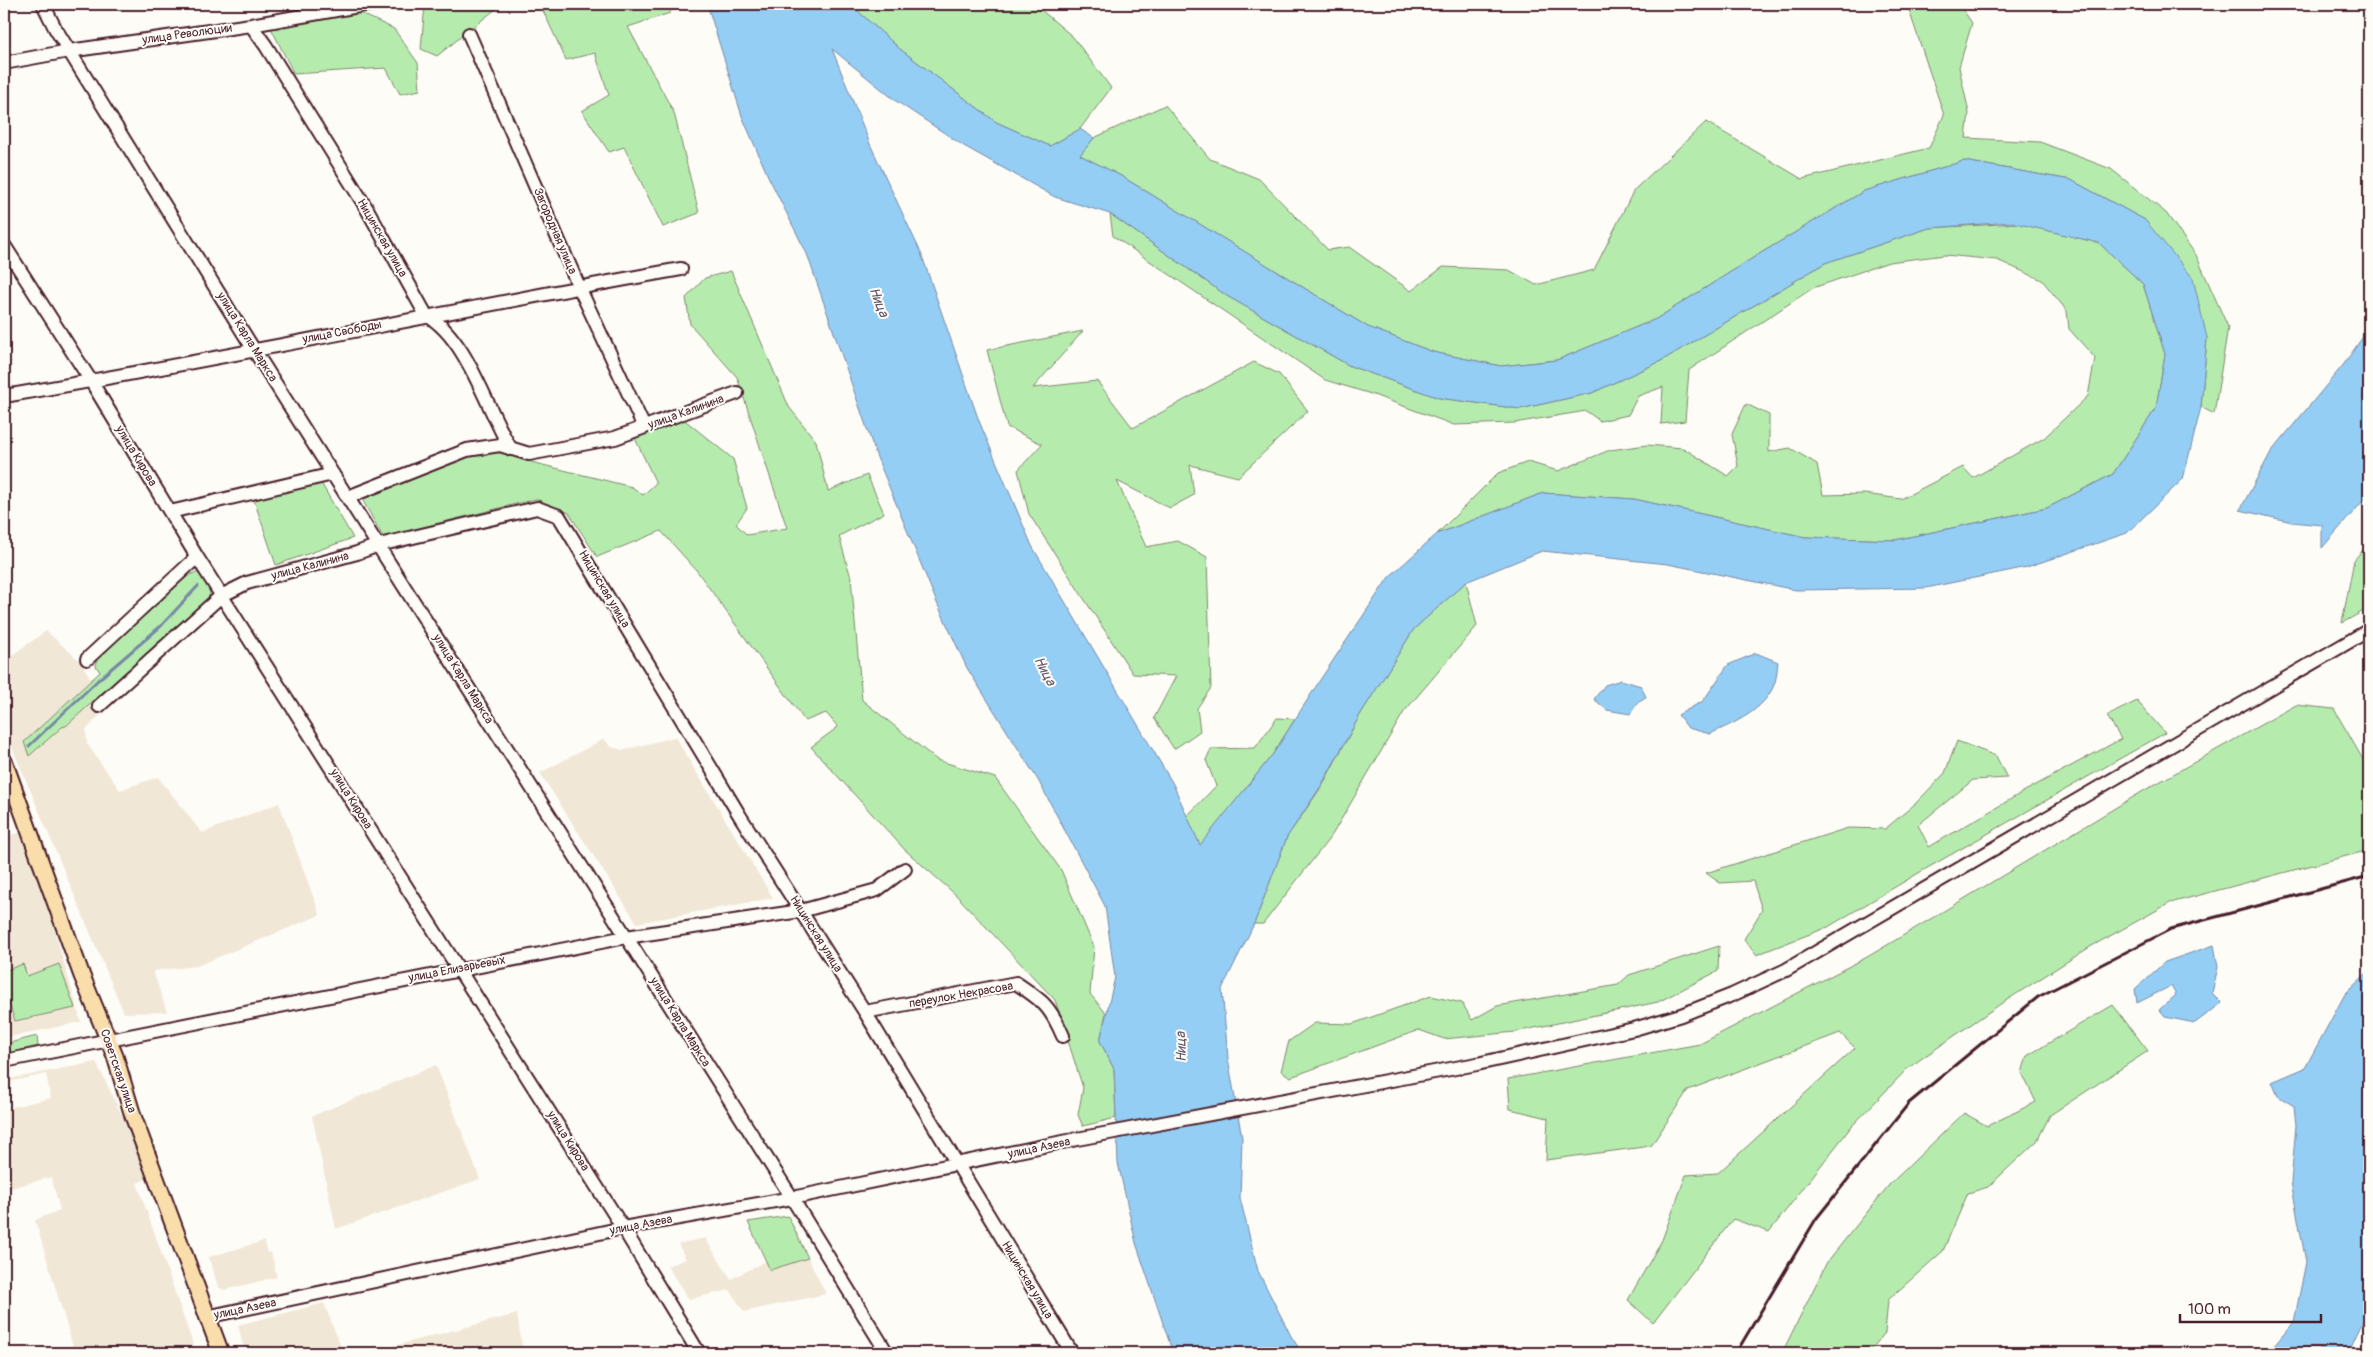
<svg xmlns="http://www.w3.org/2000/svg" width="2373" height="1357" font-family="Pangolin,sans-serif">
  <style>
    .built { fill: #f1e7d6 }
    .green { fill: #b5ecae; stroke: #80866c }
    .water { fill: #95cef5; stroke: #7788a4; fill-rule: evenodd }
    .lines { fill: none; stroke-linecap: round; stroke-linejoin: round }
    .stream { stroke: #7788a4; stroke-width: 3 }
    .minor-casing { stroke: #4a1f2b; stroke-width: 16 }
    .major-casing { stroke: #4a1f2b; stroke-width: 19 }
    .minor { stroke: #fdfcf7; stroke-width: 12 }
    .major { stroke: #f9deab; stroke-width: 15 }
    .rail { stroke: #4a1f2b; stroke-width: 3 }
    .labels { text-anchor: middle; dominant-baseline: central; stroke-width: 4; stroke-linejoin: round; paint-order: stroke }
    .street-label { font-size: 12px; fill: #4a1f2b; stroke: #fdfcf7 }
    .water-label { font-size: 14px; font-style: italic; fill: #605468; stroke: #fdfcf7 }
  </style>
  <rect width="100%" height="100%" fill="#fdfcf7"/>
  <filter id="ink" filterUnits="userSpaceOnUse"><feTurbulence type="fractalNoise" baseFrequency=".02" numOctaves="2"/><feDisplacementMap in="SourceGraphic" scale="10" xChannelSelector="R" yChannelSelector="G"/><feConvolveMatrix kernelMatrix="1 2 1 2 8 2 1 2 1" color-interpolation-filters="sRGB"/></filter>
  <g filter="url(#ink)">
    <path class="built" d="M46 631 79 660 108 706 86 730 87 744 120 790 158 777 202 833 279 803 320 915 197 966 153 971 167 1012 124 1013 4 728V661Z
      M675 737 773 898 637 923 540 773 604 739 611 747 623 750Z
      M26 831 81 1022 4 1038V1016L13 1014 4 988V837Z
      M96 1062 152 1177 137 1183 196 1353H75L35 1220 60 1210 51 1177 4 1190V1109L51 1098 46 1074 4 1083V1080Z
      M436 1065 480 1179 336 1229 312 1116Z
      M705 1238 731 1279 766 1261 771 1270 808 1258 826 1294 744 1312 730 1290 689 1299 667 1266 686 1259 678 1244Z
      M264 1241 267 1253 271 1252 277 1277 224 1290 218 1287 209 1257Z
      M324 1303 342 1350 374 1351 517 1314 523 1353H245L238 1325Z"/>
    <path class="green" d="M425 4H502L437 56 421 49Z
      M540 4H671L670 13 628 27 674 113 699 213 663 227 624 147 609 152 582 111 609 95 595 53 566 60Z
      M850 4H1034L1073 37 1111 88 1080 129 1050 146 996 122 900 49Z
      M1907 4H1959L1972 23 1959 67 1969 113 1966 138 2040 142 2111 169 2166 213 2196 255 2228 327 2214 414 2201 407 2207 338 2145 220 2071 180 1964 161 1864 191 1756 256 1656 319 1557 360 1501 366 1433 352 1368 327 1121 176 1080 155 1094 138 1165 105 1210 159 1259 179 1328 250 1349 247 1411 291 1443 267 1509 270 1536 285 1594 270 1634 190 1706 122 1802 179 1929 148 1944 115Z
      M360 13 394 29 418 63 420 90 400 94 386 68 294 74 271 28Z
      M1110 214 1227 296 1350 366 1439 398 1520 409 1592 393 1661 361 1825 263 1929 228 2018 223 2099 243 2143 284 2165 354 2156 408 2113 474 2047 508 1895 540 1805 537 1634 499 1543 493 1437 534 1498 473 1528 462 1558 471 1610 450 1647 445 1683 448 1728 476 1738 466 1732 434 1746 404 1769 415V452L1790 448 1817 464 1823 495 1864 494 1901 499 1963 467 1973 478 2044 438 2088 396 2095 358 2069 329 2067 311 2042 280 1997 260 1945 255 1889 262 1813 288 1689 370 1685 421 1661 424 1663 387 1638 396 1628 415 1600 421 1586 411 1514 423 1454 425 1371 394 1325 380 1113 236Z
      M731 271 789 407 816 441 828 491 867 475 884 513 839 536 851 578 862 700 937 760 995 778 1061 870 1094 947 1090 994 1106 1013 1100 1041 1114 1069 1116 1118 1083 1126 1078 1115 1083 1088 1055 1000 956 895 904 849 811 747 838 727 826 713 805 721 697 571 661 531 597 557 569 513 536 499 383 537 362 499 469 454 498 450 531 462 632 487 643 495 656 483 633 434 681 417 733 459 747 508 736 524 747 535 787 528 737 377 690 324 686 298 705 278Z
      M1083 331 1033 388 1097 381 1133 428 1254 362 1279 374 1308 411 1238 477 1190 465 1194 495 1170 508 1117 481 1146 547 1178 541 1207 557 1211 688 1197 708 1200 731 1174 749 1154 718 1176 676 1133 674 1029 514 1018 470 1042 444 1007 427 987 350Z
      M321 483 353 538 276 565 254 500Z
      M2369 543V608L2342 623 2354 560Z
      M196 572C204 576 212 589 209 597L66 726 62 727 29 756 24 742 100 672 96 666 97 659 188 576Z
      M1466 582 1477 626 1404 712 1332 835 1263 924H1254L1287 837 1322 786 1360 715 1414 629Z
      M2137 701 2165 733 1922 871 1828 927 1756 955 1744 939 1762 910 1753 881 1720 883 1706 873 1848 828 1885 829 1915 804 1945 773 1957 741 1996 756 2007 778 1973 780 1918 825 1929 847 2023 792 2121 739 2107 716Z
      M2296 705 2334 709 2369 770V850L2170 903 2090 947 1999 1005 1908 1068 1851 1127 1769 1232 1733 1219 1653 1323 1628 1300 1662 1240 1686 1175 1718 1173 1855 1048 1840 1033 1688 1090 1651 1146 1546 1160 1548 1118 1510 1109 1508 1079 1700 1044 1869 956 2145 790Z
      M1277 718 1295 719 1273 754 1200 846 1187 816 1216 786 1206 760 1211 749 1255 748Z
      M1719 946 1718 971 1658 1002 1515 1032 1444 1039 1419 1030 1291 1077 1281 1071 1289 1041 1315 1023 1352 1024 1431 996 1462 1003 1472 1020 1497 1006 1618 985 1629 975Z
      M23 964 27 976 59 964 75 1008 15 1021 4 988V971Z
      M2113 1005 2148 1051 2050 1115 2037 1141 1988 1187 1968 1193 1943 1251 1888 1300 1885 1333 1868 1353H1782L1827 1262 1889 1185 1964 1113 1987 1126 2036 1102 2022 1073 2027 1056Z
      M37 1036 38 1046 10 1053 7 1051 5 1044Z
      M788 1216 808 1258 770 1270 748 1222Z"/>
    <path class="water" d="M707 4H850L900 49 996 122 1050 146 1080 129 1094 138 1080 155 1121 176 1368 327 1433 352 1501 366 1557 360 1656 319 1756 256 1864 191 1964 161 2071 180 2145 220 2193 278 2207 338 2201 407 2183 479 2127 533 2027 567 1926 588 1796 590 1668 564 1542 551 1466 582 1414 629 1360 715 1321 786 1287 837 1254 924 1222 989 1228 1058 1242 1138 1240 1198 1258 1271 1291 1336 1302 1353H1173L1136 1243 1118 1163 1114 1069 1100 1041 1115 977 1105 906 1038 780 967 668 937 603 876 455 807 254 768 176 742 116ZM832 49 896 101 964 146 1055 197 1110 214 1227 296 1350 366 1439 398 1520 409 1592 393 1661 361 1825 263 1929 228 2011 222 2099 243 2143 284 2165 354 2156 408 2113 474 2047 508 1895 540 1805 537 1634 499 1543 493 1437 534 1389 577 1322 677 1273 754 1200 845 1173 784 1032 546 979 421 921 253 870 144Z
      M2369 328V494L2322 548V525L2292 522 2240 510 2271 452 2344 364Z
      M1756 653 1778 662C1777 668 1777 676 1775 682 1766 710 1734 723 1710 734L1688 728 1678 715 1703 701 1728 665Z
      M1621 680 1641 686 1646 697 1639 701 1630 714 1607 710 1594 699 1605 685Z
      M2214 945 2218 967 2212 993 2222 1003 2195 1023 2165 1017 2159 1010 2176 995 2171 986 2137 1003 2135 989 2165 962Z
      M2369 971V1308L2348 1353H2325L2317 1347 2293 1348 2285 1353H2268L2294 1322 2306 1262 2291 1182 2296 1125 2294 1106 2278 1096 2272 1082 2305 1068 2345 994Z"/>
    <g class="lines">
      <path class="stream" d="M29 746 98 680 161 626 198 586"/>
      <defs>
        <path id="minor" d="M43 4 55 28 254 350 792 1198 887 1353
          M251 25 266 46 367 209 426 315C467 337 487 410 511 449
          M469 34 579 287 644 427
          M4 63 69 51 251 25 370 4
          M4 245 91 381 197 557 623 1228 699 1353
          M4 396C230 358 455 309 681 269
          M348 497 467 450 500 445 529 454 615 438 737 393
          M170 512 333 474
          M87 659 197 557
          M99 706 221 596 247 583 357 553 379 545 537 508 559 516 740 816 865 1012 1072 1353
          M865 1012 1016 983C1043 1001 1050 1006 1063 1036
          M4 1061 626 937 801 911 877 890 905 869
          M206 1317 623 1228 792 1198 1077 1139 1477 1064 1634 1029 1681 1015 1732 995 1786 970 2369 630"/>
        <path id="major" d="M4 761 82 976 115 1056 133 1116 221 1353"/>
      </defs>
      <use href="#minor" class="minor-casing"/>
      <use href="#major" class="major-casing"/>
      <use href="#minor" class="minor"/>
      <use href="#major" class="major"/>
      <path class="rail" d="M1736 1353 1816 1219 1909 1103 2038 997 2171 929 2369 876"/>
    </g>
  </g>
  <g class="labels">
    <g class="street-label">
      <text transform="translate(187 34) rotate(-8)">улица Революции</text>
      <text transform="translate(555 231) rotate(67)">Загородная улица</text>
      <text transform="translate(382 238) rotate(60)">Ницинская улица</text>
      <text transform="translate(342 332) rotate(-11)">улица Свободы</text>
      <text transform="translate(247 337) rotate(58)">улица Карла Маркса</text>
      <text transform="translate(686 412) rotate(-20)">улица Калинина</text>
      <text transform="translate(136 456) rotate(59)">улица Кирова</text>
      <text transform="translate(310 566) rotate(-15)">улица Калинина</text>
      <text transform="translate(604 589) rotate(59)">Ницинская улица</text>
      <text transform="translate(463 679) rotate(58)">улица Карла Маркса</text>
      <text transform="translate(351 799) rotate(58)">улица Кирова</text>
      <text transform="translate(816 934) rotate(58)">Ницинская улица</text>
      <text transform="translate(457 969) rotate(-11)">улица Елизарьевых</text>
      <text transform="translate(961 995) rotate(-10)">переулок Некрасова</text>
      <text transform="translate(680 1022) rotate(58)">улица Карла Маркса</text>
      <text transform="translate(118 1071) rotate(71)">Советская улица</text>
      <text transform="translate(568 1141) rotate(58)">улица Кирова</text>
      <text transform="translate(1039 1148) rotate(-12)">улица Азева</text>
      <text transform="translate(641 1225) rotate(-11)">улица Азева</text>
      <text transform="translate(1027 1280) rotate(59)">Ницинская улица</text>
      <text transform="translate(245 1309) rotate(-12)">улица Азева</text>
    </g>
    <g class="water-label">
      <text transform="translate(879 302) rotate(69)">Ница</text>
      <text transform="translate(1045 671) rotate(63)">Ница</text>
      <text transform="translate(1181 1047) rotate(-92)">Ница</text>
    </g>
  </g>
  <rect width="2373" height="1357" fill="none" stroke="#fdfcf7" stroke-width="20"/>
  <rect x="10" y="10" width="2353" height="1337" fill="none" stroke="#4a1f2b" stroke-width="2" filter="url(#ink)"/>
  <path d="M2180 1314v8h141v-8" fill="none" stroke="#4a1f2b" stroke-width="2.5"/>
  <text x="2188" y="1314" font-size="15" fill="#4a1f2b" stroke="#fdfcf7" stroke-width="4" paint-order="stroke">100 m</text>
</svg>
